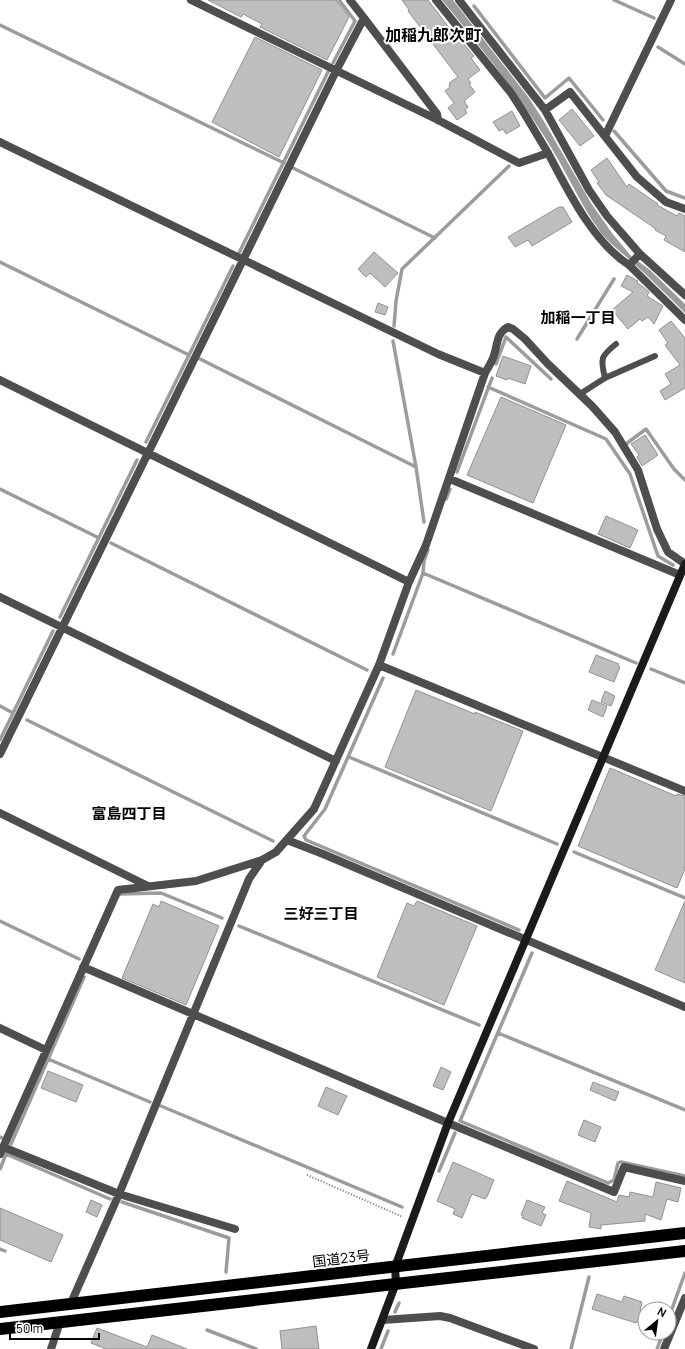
<svg xmlns="http://www.w3.org/2000/svg" width="685" height="1349" font-family="Manrope,'Noto Sans JP',sans-serif">
  <style>
    .water { fill: #9c9c9c }
    .lines { fill: none; stroke-linecap: round; stroke-linejoin: round }
    .stream { stroke: #9c9c9c; stroke-width: 3.5 }
    .building { fill: #bebebe; stroke: #929292 }
    .path { stroke: #707070; stroke-width: 2; stroke-dasharray: 1 2; stroke-linecap: butt }
    .lane { stroke: #4e4e4e; stroke-width: 6 }
    .street { stroke: #4e4e4e; stroke-width: 8 }
    .secondary { stroke: #1b1b1b; stroke-width: 8 }
    .highway { stroke: #000; stroke-width: 12 }
    .labels { text-anchor: middle; dominant-baseline: central; stroke-width: 4; stroke-linejoin: round; paint-order: stroke }
    .street-label { font-size: 14px; fill: #000; stroke: #fff }
    .neighbourhood-label { font-size: 15px; font-weight: bold; fill: #000; stroke: #fff }
    .quarter-label { font-size: 16px; font-weight: bold; fill: #000; stroke: #fff }
  </style>
  <rect width="100%" height="100%" fill="#fff"/>
  <path class="water" d="M442 0H453L529 98 545 123 591 203 612 233 631 256 650 270 685 304V313C667 295 649 277 630 260 620 251 610 244 601 233 579 203 565 168 544 136 514 88 478 44 442 0Z"/>
  <g class="lines">
    <path class="stream" d="M614 0 654 18
      M474 6 545 98 569 78 603 120
      M0 25 284 163
      M658 47 685 64
      M333 63 355 21 339 0
      M614 131 666 191 685 198
      M293 168 435 238
      M239 253 328 72
      M0 262 189 355
      M394 326 396 301 402 269 509 166
      M577 339 614 279
      M393 341 416 467 424 522
      M200 359 416 467
      M496 364 506 337 551 379
      M488 387 606 439 630 474 658 556 673 565
      M146 442 233 266
      M626 444 646 429 674 469 685 480
      M457 472 492 378
      M0 489 99 538
      M446 499 450 489
      M111 543 367 670
      M423 573 636 663
      M60 617 137 460
      M393 654 423 573 424 561 428 550
      M651 669 685 683
      M383 678 325 809 304 836 306 840 519 930
      M0 706 13 713
      M27 720 273 841
      M0 740 53 631
      M349 757 557 844
      M574 852 685 898
      M119 895 120 894 161 893 222 918
      M0 921 79 959
      M239 926 479 1025
      M532 953 460 1121 608 1183 614 1180 618 1163 621 1162 685 1176
      M498 1033 685 1110
      M48 1059 150 1102
      M161 1106 402 1207
      M0 1137 2 1138
      M11 1144 84 977
      M0 1169 6 1154 110 1199
      M439 1171 455 1133
      M122 1202 229 1238 226 1272
      M0 1249 5 1251
      M395 1312 399 1303
      M669 1317 685 1273
      M207 1330 256 1349
      M381 1349 388 1331
      M571 1349 589 1277
      M657 1349 663 1333"/>
  </g>
  <path class="building" d="M208 0H336L349 17 327 60 260 27 262 24 243 14 241 17Z
    M402 0H428L456 37 457 36 474 56 471 58 480 70 468 79 471 83 469 84 475 92 464 101 468 107 465 110 467 113 457 120 448 108 454 103 445 91 450 87 449 85 450 84 449 83 458 77 408 11 409 10Z
    M255 37 322 70 279 157 212 122Z
    M572 109 594 136 580 146 559 120Z
    M512 111 520 126 506 134 503 129 499 131 493 122Z
    M607 158 627 187 629 184 658 204 657 205 677 216 679 213 685 216V252L664 240 666 236 655 230 656 229 606 195 597 183 599 182 591 170Z
    M559 207H563L572 222 532 246 528 240 515 247 508 237Z
    M374 252 398 273 385 287 370 273 366 277 358 269Z
    M627 275 636 280 638 281 637 283 642 286 649 292 647 296 663 306 654 324 648 317 642 321 640 319 628 329 612 310 633 292 621 286Z
    M378 303 388 307 385 315 375 312Z
    M671 321 685 338V388L665 400 660 391 671 384 665 374 680 365 665 345 668 343 659 330Z
    M503 356 531 366 525 384 508 378 507 380 496 376Z
    M501 397 566 425 533 503 467 475Z
    M645 435 658 455 642 466 637 457 639 455 631 444Z
    M606 516 638 530 630 548 598 534Z
    M596 655 619 664 618 666 620 667 614 682 589 672Z
    M416 690 475 714V712L523 731 491 811 385 767Z
    M605 691 615 696 611 706 601 702Z
    M592 700 607 706 603 717 588 710Z
    M610 768 676 796 677 794 685 796V869L677 888 578 846Z
    M161 901 219 926 186 1005 122 978 153 904 159 907Z
    M417 901 477 926 444 1005 377 977 407 903 414 906Z
    M685 901V983L655 970Z
    M441 1067 451 1072 443 1090 433 1086Z
    M48 1071 83 1085 76 1102 41 1088Z
    M593 1082 619 1092 615 1101 590 1090Z
    M326 1087 347 1096 338 1115 318 1106Z
    M584 1120 601 1127 595 1142 578 1135Z
    M453 1162 494 1180 487 1197H486L485 1199 472 1194 462 1218 453 1214 455 1209 437 1201Z
    M567 1181 617 1202 619 1195 629 1197 630 1192 653 1197 656 1182 681 1188 678 1202 667 1199 661 1220 645 1214V1221L601 1225V1229L589 1227 591 1213 559 1201Z
    M91 1200 102 1205 97 1217 86 1212Z
    M527 1200 545 1207 542 1213 546 1215 541 1226 522 1218 523 1216 521 1215Z
    M0 1208 63 1235 51 1262 0 1240Z
    M597 1294 622 1302 624 1296 642 1302 640 1311 645 1313V1324L636 1322V1323L592 1309Z
    M316 1326 319 1349H282L280 1331Z
    M97 1328 147 1347 152 1335 187 1349H106L91 1343Z"/>
  <g class="lines">
    <path class="path" d="M307 1175 403 1217"/>
    <path class="lane" d="M605 378C600 358 601 356 616 344
      M580 394 605 378 655 356"/>
    <path class="street" d="M191 0 438 120 519 163 548 153C568 191 593 242 629 265L640 254
      M436 0 511 93 524 113 548 153
      M459 0 545 110 589 190 607 216 640 254 685 295
      M364 18 437 114 438 120
      M545 110 570 92 637 177 666 202 685 209
      M605 136 671 0
      M0 142 438 354 485 373
      M629 265 685 320
      M0 380 409 582
      M450 479 680 575
      M0 597 336 761
      M379 665 685 791
      M0 754 336 71 364 18 350 0
      M0 813 148 886
      M287 840 323 854 685 1007
      M83 967 448 1123 614 1192 624 1167 685 1181
      M0 1028 46 1050
      M3 1147 119 1194 235 1229
      M0 1154 118 890 196 881 262 860 276 852 314 809 379 665 409 582 426 545 485 373C488 368 491 363 493 358 498 347 495 334 508 327L513 329 525 339 548 364 592 406 615 432 638 470 657 529 668 552 685 564
      M71 1303 119 1194 249 879 262 860
      M383 1320 440 1316 450 1318 534 1349
      M51 1349 60 1322
      M664 1349 685 1298"/>
    <path class="secondary" d="M371 1349 396 1283 395 1267 448 1123 685 564"/>
    <path class="highway" d="M0 1312 685 1233
      M0 1329 685 1251"/>
  </g>
  <g class="labels">
    <g class="street-label">
      <text transform="translate(341 1258) rotate(-7)">国道23号</text>
    </g>
    <g class="neighbourhood-label">
      <text x="578" y="317">加稲一丁目</text>
      <text x="129" y="813">富島四丁目</text>
      <text x="321" y="913">三好三丁目</text>
    </g>
    <g class="quarter-label">
      <text x="433" y="35">加稲九郎次町</text>
    </g>
  </g>
  <g transform="translate(657 1321) rotate(29)"><circle r="19" fill="#ffffff" stroke="#999999"/>
  <path d="M0-3L7 15L0 10L-7 15Z" fill="#000000"/>
  <text y="-6" font-size="11" font-weight="bold" text-anchor="middle" fill="#000000">N</text>
  </g>
  <path d="M10 1333v6h89v-6" fill="none" stroke="#000000" stroke-width="2"/>
  <text x="16" y="1333" font-size="12" fill="#000000" stroke="#ffffff" stroke-width="3" paint-order="stroke">50 m</text>
</svg>
